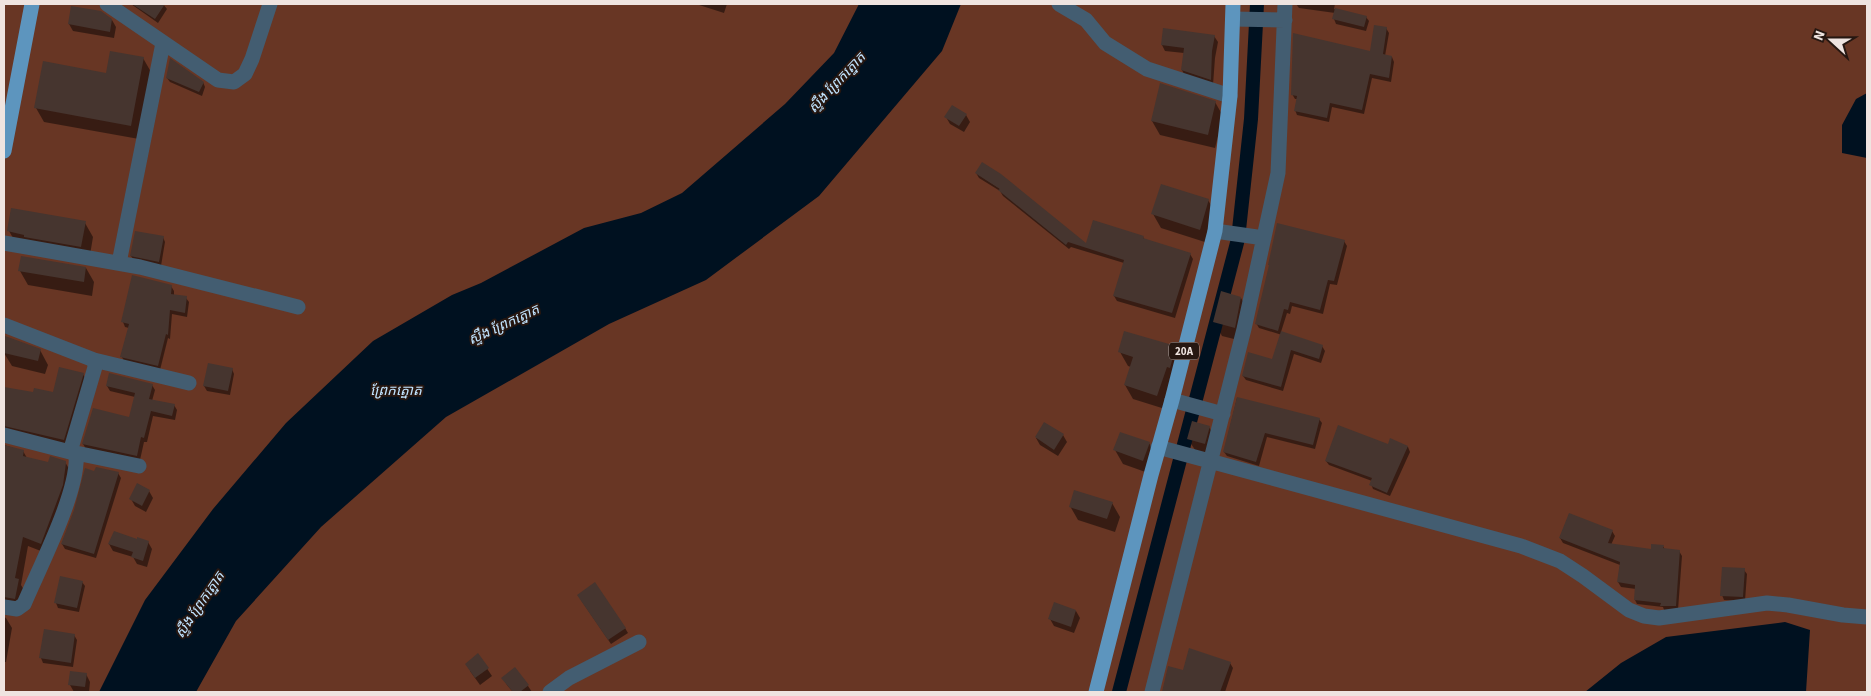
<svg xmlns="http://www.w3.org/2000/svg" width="1871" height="696" font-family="'Source Sans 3','Noto Sans Khmer',sans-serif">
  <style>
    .green { fill: #683624 }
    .water { fill: #001120 }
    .shadow { fill: #0007 }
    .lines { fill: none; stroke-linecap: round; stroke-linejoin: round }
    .canal { stroke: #001120; stroke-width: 14 }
    .building { fill: #46352f }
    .minor { stroke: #435d71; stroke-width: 15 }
    .major { stroke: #5d95be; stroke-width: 15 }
    .labels { text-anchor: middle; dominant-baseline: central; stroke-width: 4; stroke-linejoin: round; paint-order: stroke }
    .shield { fill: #261711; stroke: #b3a6a2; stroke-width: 1 }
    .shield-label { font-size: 11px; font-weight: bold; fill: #efe4e0 }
    .water-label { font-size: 14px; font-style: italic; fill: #c1e4ff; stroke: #261711 }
  </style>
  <rect width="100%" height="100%" fill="#30201b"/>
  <path class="green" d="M4 4H1867V692H4Z"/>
  <path class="water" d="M859 4H961L942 51 819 196 706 280 609 324 446 417 321 527 236 621 196 692H99L145 600 213 509 286 423 373 341 452 295 481 283 584 228 641 213 682 193 785 104 834 53Z
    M1867 93V158L1842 153V125L1856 99Z
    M1785 622 1810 630 1806 692H1585L1621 663 1666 637Z"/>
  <path class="shadow" d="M131 4H163L167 9 158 23Z
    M696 4H727L724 13Z
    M1296 4H1335L1334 9 1366 17 1369 21 1366 31 1336 24 1334 19 1335 13 1299 8Z
    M112 20 116 27 114 38 73 31 69 24Z
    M1386 28 1389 33 1385 56 1392 57 1394 62 1391 82 1372 78 1364 114 1332 107 1329 122 1297 115 1295 110 1297 99H1295L1292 94 1371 52Z
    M1214 36 1218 42 1215 58 1213 85 1185 76 1182 70 1184 53 1165 51 1162 45Z
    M143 58 151 72 139 139 44 122 36 108Z
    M167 78 203 82 205 87 202 96 170 82Z
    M1215 102 1223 116 1215 148 1160 135 1152 121Z
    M966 115 970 122 964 132 950 124 946 117Z
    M976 173 1086 245 1143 237 1145 240 1190 254 1193 259 1175 318 1117 301 1114 296 1124 263 1071 247 1069 249 1003 196 1000 191 979 178Z
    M1208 200 1216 214 1208 243 1161 228 1153 214Z
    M85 223 93 237 89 261 17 245 9 231Z
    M163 237 165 242 161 266 134 260 131 256Z
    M1344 241 1347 246 1337 285 1330 284 1323 314 1292 306 1290 314 1287 313 1281 332 1322 346 1325 351 1321 363 1294 354 1283 391 1246 380 1243 376 1273 360 1282 335 1259 328 1256 323Z
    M86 268 94 282 92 296 28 285 20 271Z
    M171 286 174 291V295L186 298 189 302 187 317 172 314 170 339 168 338 160 370 124 361 122 357 129 328 125 327 123 322Z
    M1241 298 1249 312 1242 341 1222 336 1214 321Z
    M6 337 40 350 48 365 45 374 12 366 4 353Z
    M1175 347 1183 361 1165 409 1133 399 1125 385 1131 367 1128 366 1120 352Z
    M232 369 234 374 230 395 207 391 204 386Z
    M83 374 88 384 69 449 4 438V388L34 393 54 394Z
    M152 385 155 390 152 401 174 405 177 410 175 420 153 416 147 442H144L140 460 86 449 83 444 130 419 135 397 110 391 107 386Z
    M1237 398 1319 419 1322 423 1315 449 1267 437 1259 466 1227 456 1224 452Z
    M1209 427 1217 441 1213 458 1197 453 1188 439Z
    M1063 435 1067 442 1058 456 1040 445 1036 438Z
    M1391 440 1408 447 1410 452 1390 496 1373 489 1371 484 1372 481 1329 465 1326 461 1389 445Z
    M1149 443 1157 457 1151 474 1123 464 1115 450Z
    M4 445 23 451 27 458 49 463 65 462 71 472 46 553 28 546 21 585 24 590 21 608 4 611Z
    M118 473 121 478 96 558 65 549 62 544Z
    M149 491 153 498 146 512 135 506 131 499Z
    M1112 503 1120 517 1115 532 1078 520 1070 506Z
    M1612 531 1615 536 1611 545 1652 550 1663 546 1665 550 1679 551 1682 556 1678 610H1664L1663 607 1637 604 1635 600 1636 589 1621 587 1618 582 1620 565 1563 543 1560 538Z
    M137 541 148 542 152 549 147 567 137 564 133 557 113 551 109 544Z
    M1744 570 1747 574 1745 601 1724 600 1722 595Z
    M82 582 85 586 79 612 58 608 56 603Z
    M581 600 625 628 628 633 611 644Z
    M1076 611 1080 618 1074 633 1054 626 1050 619Z
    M4 617 6 618 12 628 6 662H4Z
    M74 635 77 640 73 667 43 663 41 658Z
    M478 655 492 676 480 685 470 671Z
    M1230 663 1233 668 1225 692H1163L1169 667 1183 671Z
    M515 668 528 686 532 692H513L507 685 503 678Z
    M86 674 90 682 89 692H74L70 685Z"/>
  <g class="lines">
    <path class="canal" d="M1119 692 1238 239 1251 119 1257 4"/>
  </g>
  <path class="building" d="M132 4H165L155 19Z
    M71 6 101 11 112 19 110 32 68 24Z
    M1335 8 1367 16 1364 27 1332 19Z
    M1374 25 1387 27 1383 54 1392 56 1389 78 1370 74 1362 110 1330 103 1327 118 1294 111 1297 96 1291 95 1293 33 1370 51Z
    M1163 28 1215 35 1212 51 1211 80 1181 70 1184 48 1161 45Z
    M110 51 144 57 131 126 34 108 43 61 106 73Z
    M170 58 204 82 199 92 166 78Z
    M1160 83 1216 101 1208 135 1151 121Z
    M952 105 967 114 959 126 944 117Z
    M982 162 1001 174 1086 243 1093 220 1144 236 1143 238 1191 253 1172 313 1113 296 1124 260 1068 242 1066 245 998 190 1000 189 975 173Z
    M1161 184 1209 199 1200 230 1151 214Z
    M11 208 86 221 81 247 24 237V235L7 231Z
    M1277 223 1345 240 1334 281 1328 280 1320 310 1290 302 1288 310 1284 309 1278 331 1255 324 1269 265H1268Z
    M135 231 164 236 159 262 130 256Z
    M21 256 86 267 84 282 18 271Z
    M132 275 172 285 171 294 187 296 185 313 170 310 168 335 166 334 158 366 120 357 129 324 121 322Z
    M1221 291 1241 297 1235 328 1213 322Z
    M1124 331 1176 346 1170 368 1167 367 1157 396 1124 385 1133 357 1118 352Z
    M1281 331 1323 345 1319 359 1291 350 1281 387 1242 376 1248 352 1272 359Z
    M5 336 41 349 38 361 4 353Z
    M208 363 233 368 228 391 203 386Z
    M59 367 84 373 64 440 4 426V387L33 392 34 388 53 392Z
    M109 373 153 384 149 399 175 404 172 416 151 411 144 438 141 437 137 456 82 444 93 408 129 417 135 393 106 386Z
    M1237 397 1320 418 1313 445 1265 433 1256 462 1223 452Z
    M1192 421 1210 426 1205 444 1187 439Z
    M1044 422 1064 434 1054 450 1035 437Z
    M1338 425 1388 444 1390 438 1408 446 1387 493 1369 485 1372 478 1325 461Z
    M1120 432 1150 442 1143 461 1113 450Z
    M4 445 24 450 23 456 48 462 50 456 66 461V463L63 485 56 504 41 544 23 537 15 578 19 579 15 599 4 597Z
    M96 467 119 472 94 554 61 544 74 510 85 468 94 471Z
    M137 483 150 490 142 506 129 499Z
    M1074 490 1113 502 1107 519 1069 507Z
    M1569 513 1613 530 1608 543 1651 549V544L1664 545 1663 548 1680 550 1676 606H1660L1661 603 1634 600 1635 585 1617 582 1620 562 1559 538Z
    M114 531 137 539V537L149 541 143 561 131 557 133 552 108 544Z
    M1722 567 1745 568 1743 597 1720 596Z
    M60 576 83 581 77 608 54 603Z
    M595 582 626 628 608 640 577 595Z
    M1054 602 1076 610 1071 627 1048 619Z
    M44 629 75 634 71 663 39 658Z
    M1189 648 1231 662 1220 692H1162L1168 666 1183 670Z
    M478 653 489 668 475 678 465 664Z
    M515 667 529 685 520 692H513L501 678Z
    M70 671 87 673 85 687 68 685Z"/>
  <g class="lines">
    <path class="minor" d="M107 4 218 80 234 82 245 74 252 59 270 4
      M1059 4 1086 20 1105 43 1147 69 1230 96
      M1233 19 1285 20
      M1215 231 1264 238
      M4 243 140 267 298 307
      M119 263 163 43
      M4 325 94 360 95 367 70 452 76 453C80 490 39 568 24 604L17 609 4 607
      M94 360 189 383
      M1172 400 1223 414
      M4 435 70 452
      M1158 447 1521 546 1560 561 1583 576 1629 610 1644 616 1659 618 1767 603 1788 605 1843 615 1867 617
      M76 453 139 466
      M550 692 569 678 639 642
      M1152 692 1244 329 1278 173 1285 4"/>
    <path class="major" d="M4 151 32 4
      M1096 692 1151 475 1172 400 1215 231 1230 96 1233 4"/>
  </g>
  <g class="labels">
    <rect class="shield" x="1169" y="342.5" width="30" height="17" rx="4"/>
    <g class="shield-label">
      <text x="1184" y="351">20A</text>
    </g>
    <g class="water-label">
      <text transform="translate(837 83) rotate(-47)">ស្ទឹង ព្រែកត្នោត</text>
      <text transform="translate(504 325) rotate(-25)">ស្ទឹង ព្រែកត្នោត</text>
      <text x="396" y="391">ព្រែកត្នោត</text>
      <text transform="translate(200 605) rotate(-56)">ស្ទឹង ព្រែកត្នោត</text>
    </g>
  </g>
  <rect width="1871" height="696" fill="none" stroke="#efe4e0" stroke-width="10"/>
  <g transform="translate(1831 40) rotate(291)" stroke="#261711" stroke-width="4" paint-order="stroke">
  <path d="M0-4L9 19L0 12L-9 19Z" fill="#efe4e0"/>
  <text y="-8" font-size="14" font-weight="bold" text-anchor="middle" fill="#efe4e0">N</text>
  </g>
</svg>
